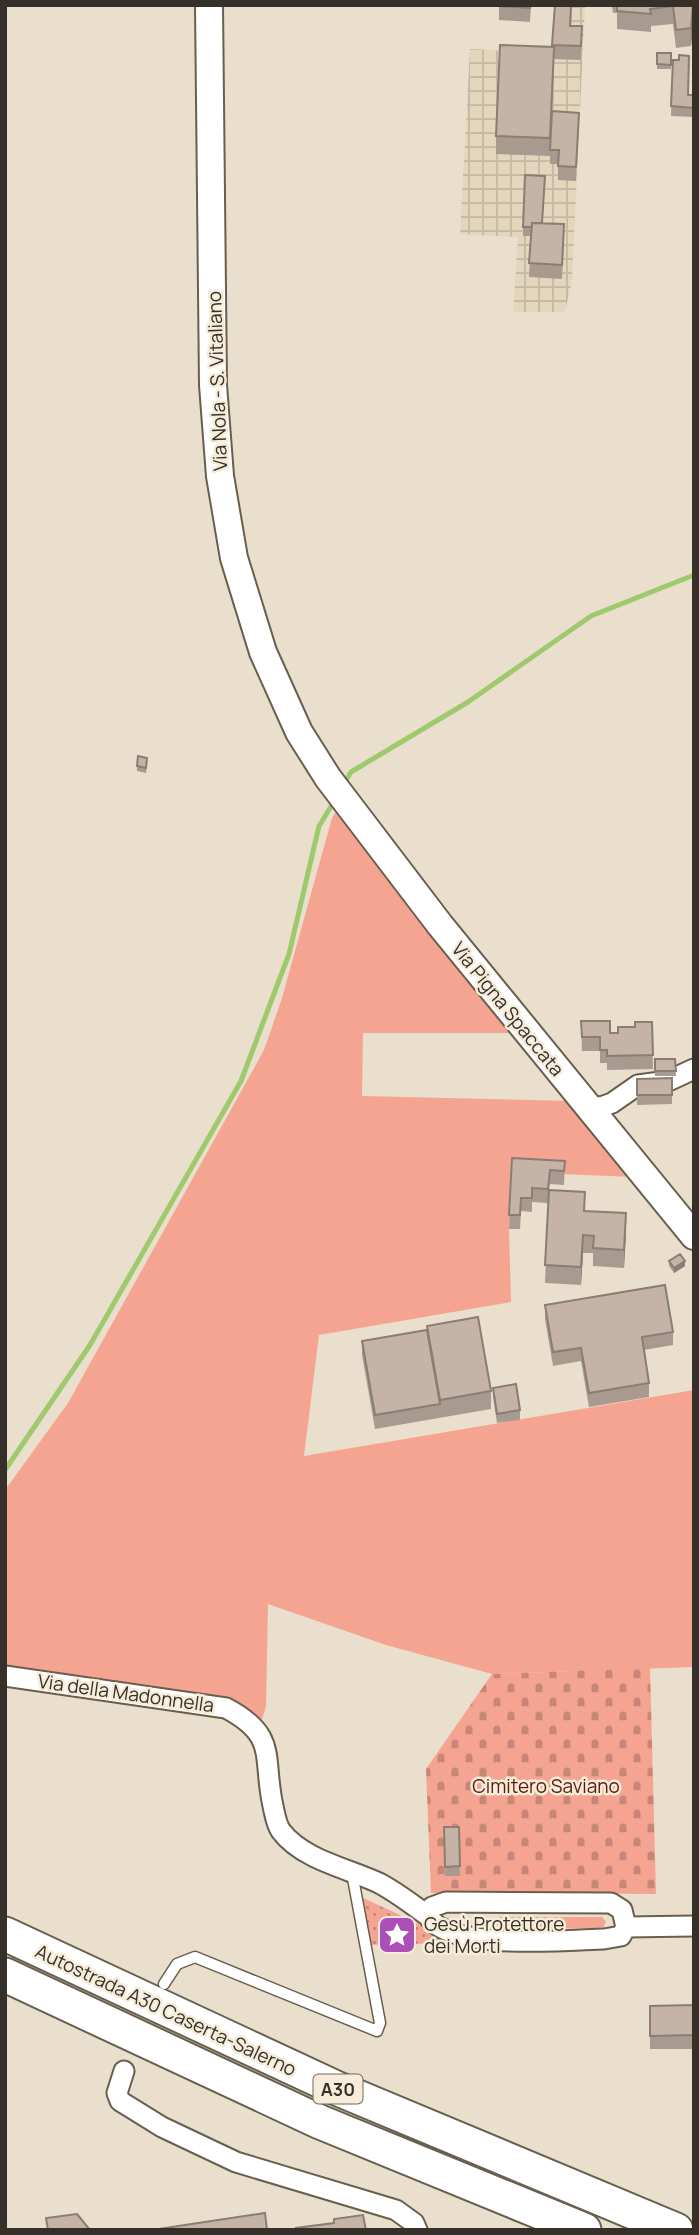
<svg xmlns="http://www.w3.org/2000/svg" width="699" height="2235" font-family="Manrope,sans-serif">
  <style>
    .industrial { fill: url(#industrial-grid) }
    .grass { fill: #f5a491 }
    .cemetery { fill: url(#cemetery-stones) }
    .park { fill: url(#park-dots) }
    .lines { fill: none; stroke-linecap: round; stroke-linejoin: round }
    .stream { stroke: #9fc96d; stroke-width: 5 }
    .lane-casing { stroke: #685f4e; stroke-width: 13 }
    .street-casing { stroke: #685f4e; stroke-width: 23 }
    .secondary-casing { stroke: #685f4e; stroke-width: 30 }
    .highway-casing { stroke: #685f4e; stroke-width: 37 }
    .lane { stroke: #fff; stroke-width: 10 }
    .street { stroke: #fff; stroke-width: 19 }
    .secondary { stroke: #fff; stroke-width: 26 }
    .highway { stroke: #fff; stroke-width: 33 }
    .wall { fill: #a99a8f }
    .shaded-wall { fill: #8a7d74 }
    .building { fill: #c5b3a6; stroke: #8a7d74; stroke-width: 2 }
    .labels { text-anchor: middle; dominant-baseline: central; stroke-width: 5; stroke-linejoin: round; paint-order: stroke }
    .shield { fill: #f7ecd9; stroke: #6f695e; stroke-width: 2 }
    .shield-label { font-size: 18px; font-weight: bold; fill: #35312a }
    .street-label { font-size: 19px; fill: #35312a; stroke: #f7ecd9 }
    .park-label { font-size: 19px; fill: #591a0c; stroke: #f7ecd9 }
    .poi-label { font-size: 19px; fill: #35312a; stroke: #f7ecd9; text-anchor: start }
  </style>
  <defs>
    <pattern id="industrial-grid" width="8" height="8" patternUnits="userSpaceOnUse" patternTransform="scale(1.75)"><rect width="8" height="8" fill="#e4d6bc"/><path d="M0 4h8M4 0v8" fill="none" stroke="#c4b8a2"/></pattern>
    <pattern id="cemetery-stones" width="16" height="16" patternUnits="userSpaceOnUse" patternTransform="scale(1.75)"><rect width="16" height="16" fill="#f5a491"/><path d="M2 7V4a2 2 0 0 1 4 0v3zM10 15v-3a2 2 0 0 1 4 0v3z" fill="#c78677"/></pattern>
    <pattern id="park-dots" width="8" height="8" patternUnits="userSpaceOnUse" patternTransform="scale(1.75)"><rect width="8" height="8" fill="#f5a491"/><path d="M2 2h.1M6 6h.1" fill="none" stroke="#c78677" stroke-width="1.8" stroke-linecap="round"/></pattern>
  </defs>
  <rect width="100%" height="100%" fill="#e9dfcc"/>
  <path class="industrial" d="M555 5H585L572 280 565 312H513L518 237 460 234 470 49 552 53Z"/>
  <path class="grass" d="M339 807 517 1033H363L362 1096 574 1101 634 1177 512 1172 509 1229 511 1302 319 1335 304 1456 694 1390V1667L492 1674 386 1645 268 1604 266 1706 261 1723 5 1671V1490L68 1403 264 1050 282 998 332 818Z
    M499 1917H602L606 1922 603 1928 500 1929 495 1922Z"/>
  <path class="cemetery" d="M650 1668 656 1894 431 1893 426 1769 492 1674Z"/>
  <path class="park" d="M361 1897 443 1935 448 1943 371 1945Z"/>
  <g class="lines">
    <path class="stream" d="M343 785 351 772 468 702 591 616 694 575
      M5 1470 90 1345 241 1081 289 954 319 826 335 800"/>
    <defs>
      <path id="lane" d="M164 1984 177 1964 195 1957 377 2031 380 2023 352 1873"/>
      <path id="street" d="M587 1106 601 1107 612 1103 638 1085 668 1081 694 1069
        M5 1676 226 1708C279 1736 262 1757 273 1806 275 1815 276 1824 281 1831 303 1860 347 1868 379 1883 396 1892 412 1904 428 1916L432 1907 446 1902 611 1903 622 1910 626 1927 694 1926
        M428 1916C448 1951 566 1940 604 1939L621 1936 626 1927
        M124 2071 117 2093 120 2101 162 2127 236 2162 396 2210 414 2223 417 2230"/>
      <path id="secondary" d="M209 5 213 385 220 476 234 558 263 652 299 732 328 778 440 925 694 1236"/>
      <path id="highway" d="M5 1934 336 2088 676 2230
        M5 1975 320 2122 584 2230"/>
    </defs>
    <use href="#lane" class="lane-casing"/>
    <use href="#street" class="street-casing"/>
    <use href="#secondary" class="secondary-casing"/>
    <use href="#highway" class="highway-casing"/>
    <use href="#lane" class="lane"/>
    <use href="#street" class="street"/>
    <use href="#secondary" class="secondary"/>
    <use href="#highway" class="highway"/>
  </g>
  <path class="wall" d="M499 5H531L530 22 499 20Z
    M555 5H572L571 26H582L581 60 554 59 552 111 579 126 576 181 558 180V164H550V156L496 154V136L552 47Z
    M612 5H694L691 46 676 48 673 24 651 26V32L617 29V13H613Z
    M657 53H671V69H657Z
    M673 60 688 95H694V117L671 116Z
    M543 223 564 238 562 279 529 277 531 236H523V227Z
    M147 762 146 773 137 771V766Z
    M581 1021 610 1033H618L652 1022 653 1069 607 1070V1063H600V1051H582Z
    M655 1059H675L676 1076H655Z
    M672 1078V1104L637 1105V1079Z
    M512 1158 565 1161 564 1185 550 1184 549 1190 585 1211 626 1231 624 1268 593 1266V1253H583L581 1285 545 1283 548 1203 532 1202V1212L521 1211 520 1229H509Z
    M669 1261 685 1266 674 1273 669 1266Z
    M545 1305 673 1332V1345L644 1350 649 1383V1397L589 1407 581 1361 553 1366 545 1319Z
    M427 1326 491 1391V1409L375 1429 362 1355V1341L427 1330Z
    M493 1388 520 1410V1420L497 1423 493 1397Z
    M444 1827H459L460 1876H445Z
    M694 2005V2049H650V2006Z"/>
  <path class="shaded-wall" d="M694 5V20L691 46V28Z
    M626 1213V1231L624 1268V1250Z
    M583 1235V1253L581 1285V1267Z
    M685 1261V1266L674 1273V1268Z"/>
  <path class="building" d="M499 5H531L530 8 499 6Z
    M555 5H571L570 26H582L581 46 552 45Z
    M617 5H693L691 28 676 30 673 6 650 9 651 14 617 11Z
    M500 45 554 47 550 138 496 136Z
    M657 53H671V65L657 64Z
    M679 55 689 56 688 95H694V108L671 106 673 60H679Z
    M552 111 579 113 576 167 558 166 559 150H550Z
    M525 175 545 176 542 223H532V227H523Z
    M532 223 564 224 562 265 529 263Z
    M138 756 147 758 146 768 137 766Z
    M581 1021H610V1033H618V1027H635V1022H652L653 1055 607 1056V1050H600V1037H582Z
    M655 1059H675L676 1071H655Z
    M672 1078V1095H637V1079Z
    M512 1158 565 1161 564 1171 550 1170 548 1189 532 1188V1198H521L520 1215H509Z
    M549 1190 585 1192 584 1211 626 1213 624 1250 593 1248 594 1236 583 1235 581 1267 545 1265Z
    M680 1254 685 1261 674 1268 669 1261Z
    M665 1285 673 1332 642 1337 649 1383 589 1393 581 1348 553 1352 545 1305Z
    M478 1317 491 1391 440 1400 427 1326Z
    M427 1330 440 1404 375 1415 362 1341Z
    M516 1384 520 1410 497 1414 493 1388Z
    M444 1827H459L460 1866 445 1867Z
    M694 2005V2035L650 2036V2006Z
    M265 2213 267 2230H152Z
    M77 2214 90 2230H48L46 2218Z
    M363 2215 366 2230H296V2228L334 2223V2219Z"/>
  <defs>
    <symbol id="sight-square" viewBox="-11 -11 22 22"><rect x="-9" y="-9" width="18" height="18" rx="4" fill="#ac4fb8" stroke="#f7ecd9"/><path d="M0-6L1.8-2.2L6-1.7L2.9 1.2L3.7 5.4L0 3.3L-3.7 5.4L-2.9 1.2L-6-1.7L-1.8-2.2Z" fill="#fff"/></symbol>
  </defs>
  <g fill-rule="evenodd">
    <use href="#sight-square" x="375" y="1913" width="44" height="44"/>
  </g>
  <g class="labels">
    <rect class="shield" x="313.5" y="2074.5" width="49" height="29" rx="5"/>
    <g class="shield-label">
      <text x="338" y="2089">A30</text>
    </g>
    <g class="street-label">
      <text transform="translate(217 381) rotate(-92)">Via Nola - S. Vitaliano</text>
      <text transform="translate(508 1009) rotate(51)">Via Pigna Spaccata</text>
      <text transform="translate(126 1693) rotate(8)">Via della Madonnella</text>
      <text transform="translate(166 2010) rotate(25)">Autostrada A30 Caserta-Salerno</text>
    </g>
    <g class="park-label">
      <text x="546" y="1786">Cimitero Saviano</text>
    </g>
    <g class="poi-label">
      <text x="424" y="1924">Gesù Protettore<tspan x="424" dy="22">dei Morti</tspan></text>
    </g>
  </g>
  <rect width="699" height="2235" fill="none" stroke="#35312a" stroke-width="14"/>
</svg>
